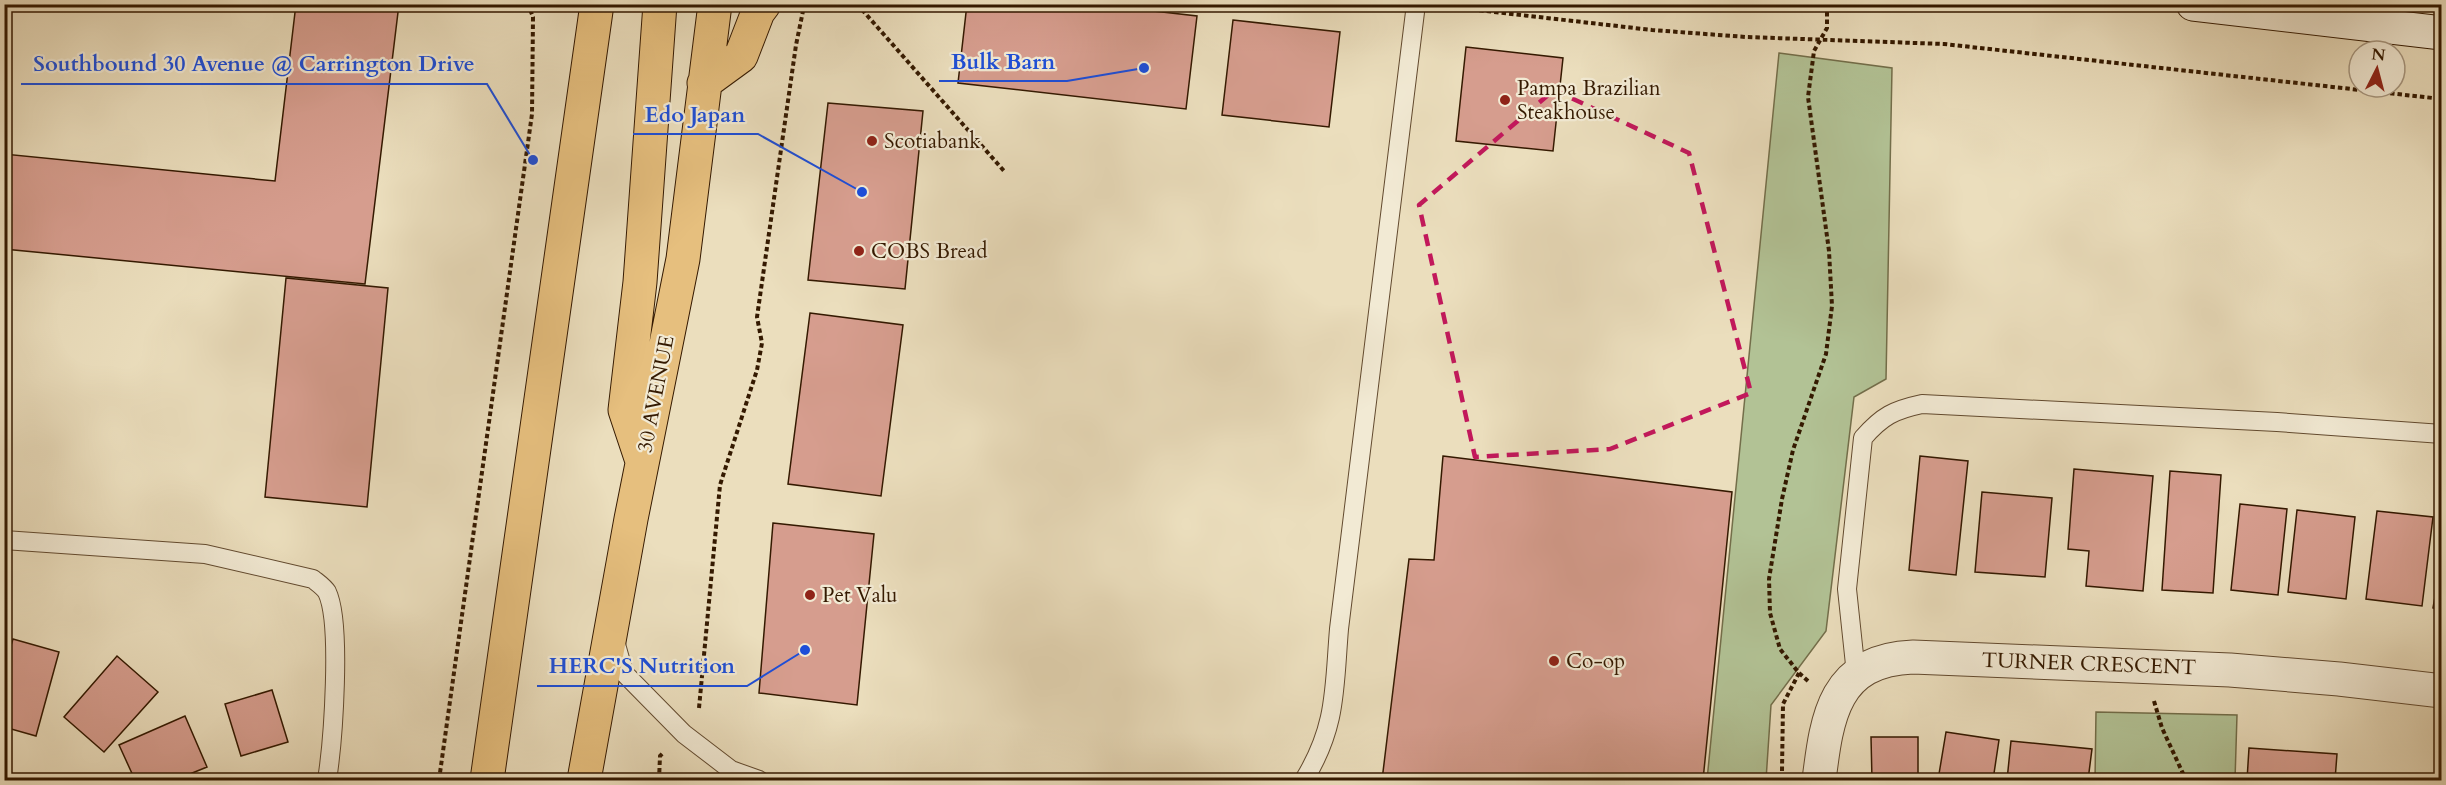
<svg xmlns="http://www.w3.org/2000/svg" width="2446" height="785" font-family="Cardo,serif">
  <style>
    .green { fill: #b2c295; stroke: #736e4a; stroke-width: 1.5 }
    .building { fill: #d69d8e; stroke: #341900; stroke-width: 1.5 }
    .lines { fill: none; stroke-linecap: round; stroke-linejoin: round }
    .lane-casing { stroke: #624a2f; stroke-width: 20 }
    .street-casing { stroke: #624a2f; stroke-width: 35 }
    .secondary-casing { stroke: #341900; stroke-width: 35 }
    .primary-casing { stroke: #341900; stroke-width: 35 }
    .path { stroke: #341900; stroke-width: 4; stroke-dasharray: 4.5 3; stroke-linecap: butt }
    .lane { stroke: #f2ead4; stroke-width: 18 }
    .street { stroke: #f2ead4; stroke-width: 33 }
    .secondary { stroke: #f2ead4; stroke-width: 33 }
    .primary { stroke: #e6bf7e; stroke-width: 33 }
    .marked { fill: none; stroke: #c2185b; stroke-width: 4.5; stroke-dasharray: 12 8; stroke-linejoin: round }
    .poi-dot { fill: #8f2418; stroke: #f2ead4; stroke-width: 2 }
    .labels { text-anchor: middle; dominant-baseline: central; stroke-width: 4.5; stroke-linejoin: round; paint-order: stroke }
    .poi-label { font-size: 21px; fill: #341900; stroke: #f2ead4; text-anchor: start }
    .street-label { font-size: 21px; fill: #341900; stroke: #f2ead4 }
    .leader { fill: none; stroke: #1d4ed8; stroke-width: 2 }
    .callout-dot { fill: #1d4ed8; stroke: #f2ead4; stroke-width: 2 }
    .callout-label { font-size: 22px; text-anchor: middle; font-weight: bold; fill: #1d4ed8; stroke: #f2ead4; stroke-width: 4.5; stroke-linejoin: round; paint-order: stroke }
  </style>
  <rect width="100%" height="100%" fill="#ebdebd"/>
  <filter id="stains"><feTurbulence type="fractalNoise" baseFrequency=".00333" numOctaves="4"/><feColorMatrix values="0 0 0 0 .2 0 0 0 0 .09 0 0 0 0 .02 0 0 0 .5 -.17"/></filter>
  <radialGradient id="worn" r=".72"><stop offset=".6" stop-color="#630" stop-opacity="0"/><stop offset="1" stop-color="#630" stop-opacity=".3"/></radialGradient>
  <path class="green" d="M1779 53 1892 68 1886 379 1854 397 1826 631 1771 705 1766 780H1707Z
    M2096 712 2237 715 2235 780H2095Z"/>
  <path class="building" d="M296 4H399L365 284 4 249V154L275 181Z
    M967 4H1092L1197 16 1186 109 958 83Z
    M1233 20 1340 32 1329 127 1222 115Z
    M1466 47 1563 58 1553 151 1456 141Z
    M828 103 923 111 905 289 808 280Z
    M286 278 388 288 367 507 265 497Z
    M810 313 903 325 881 496 788 484Z
    M1443 456 1732 492 1703 780H1382L1409 559 1434 560Z
    M1920 456 1968 461 1956 575 1909 570Z
    M2074 469 2153 476 2143 591 2086 586 2089 551 2068 549Z
    M2170 471 2221 475 2213 593 2162 590Z
    M1982 492 2052 498 2045 577 1975 572Z
    M2240 504 2287 509 2278 595 2231 590Z
    M2297 510 2355 517 2346 599 2288 592Z
    M2377 511 2433 517 2422 606 2366 599Z
    M773 523 874 534 857 705 759 693Z
    M2442 558V610L2433 608Z
    M13 639 59 652 36 736 4 727V669Z
    M117 656 158 692 104 752 64 717Z
    M272 690 288 742 241 756 225 704Z
    M185 716 207 767 175 780H135L119 745Z
    M1946 732 1999 740 1993 780H1938Z
    M1871 737H1918V780H1872Z
    M2011 741 2092 749 2088 780H2007Z
    M2249 748 2337 754 2335 780H2247Z
    M2437 769 2442 770V780H2436Z"/>
  <g class="lines">
    <defs>
      <path id="lane" d="M4 540 205 554 313 579C318 583 324 587 327 592 342 623 333 742 327 780
        M615 641 624 673 684 734 731 770 759 780
        M1856 674 1847 589 1863 438C1882 416 1894 410 1922 404L2277 422 2442 434
        M1304 780C1337 726 1334 689 1339 629L1416 4"/>
      <path id="street" d="M1819 780C1827 716 1834 660 1913 657L2230 670 2339 679 2442 691"/>
      <path id="secondary" d="M2193 4 2442 33"/>
      <path id="primary" d="M704 83 741 56 758 12 764 4
        M642 461 625 410 640 282 660 4
        M487 780 597 4
        M584 780 631 519 683 259 715 4"/>
    </defs>
    <use href="#lane" class="lane-casing"/>
    <use href="#street" class="street-casing"/>
    <use href="#secondary" class="secondary-casing"/>
    <use href="#primary" class="primary-casing"/>
    <path class="path" d="M857 4 1004 171
      M1442 6 1652 30 1746 37 1944 44 2442 99
      M1808 681 1799 673 1780 649 1770 613 1769 579 1782 499 1793 450 1826 354 1832 306 1829 251 1808 97 1814 51 1827 28V4
      M2154 701 2162 728 2186 780
      M699 708 720 485 757 370 762 343 757 317 796 45 803 11 808 4
      M1782 771 1783 704 1799 673
      M439 780 532 114 533 17 528 4
      M659 780 660 756 664 752"/>
    <use href="#lane" class="lane"/>
    <use href="#street" class="street"/>
    <use href="#secondary" class="secondary"/>
    <use href="#primary" class="primary"/>
  </g>
  <path class="marked" d="M1554 90 1689 153 1751 393 1610 449 1475 457 1419 205Z"/>
  <g class="poi-dot">
    <circle cx="1505" cy="100" r="6"/>
    <circle cx="872" cy="141" r="6"/>
    <circle cx="859" cy="251" r="6"/>
    <circle cx="810" cy="595" r="6"/>
    <circle cx="1554" cy="661" r="6"/>
  </g>
  <g class="labels">
    <g class="poi-label">
      <text x="1517" y="88">Pampa Brazilian<tspan x="1517" dy="24">Steakhouse</tspan></text>
      <text x="884" y="141">Scotiabank</text>
      <text x="871" y="251">COBS Bread</text>
      <text x="822" y="595">Pet Valu</text>
      <text x="1566" y="661">Co-op</text>
    </g>
    <g class="street-label">
      <text transform="translate(656 394) rotate(-79)">30 AVENUE</text>
      <text transform="translate(2089 664) rotate(2)">TURNER CRESCENT</text>
    </g>
  </g>
  <path class="leader" d="M1144 68L1067 81H939M533 160L487 84H21M862 192L758 134H633M805 650L747 686H537"/>
  <g class="callout-dot">
    <circle cx="1144" cy="68" r="6"/>
    <circle cx="533" cy="160" r="6"/>
    <circle cx="862" cy="192" r="6"/>
    <circle cx="805" cy="650" r="6"/>
  </g>
  <g class="callout-label">
    <text x="1003" y="69">Bulk Barn</text>
    <text x="254" y="71">Southbound 30 Avenue @ Carrington Drive</text>
    <text x="695" y="122">Edo Japan</text>
    <text x="642" y="673">HERC'S Nutrition</text>
  </g>
  <rect width="2446" height="785" fill="none" stroke="#ebdebd" stroke-width="24"/>
  <rect x="6" y="6" width="2434" height="773" fill="none" stroke="#341900" stroke-width="3"/>
  <rect x="12" y="12" width="2422" height="761" fill="none" stroke="#341900" stroke-width="1.5"/>
  <g transform="translate(2377 69) rotate(6)"><circle r="28" fill="#f2ead4" stroke="#a6967f" stroke-width="1.5"/>
  <path d="M0-4.5L10 22L0 15L-10 22Z" fill="#8f2418"/>
  <text y="-9" font-size="16" font-weight="bold" text-anchor="middle" fill="#341900">N</text>
  </g>
  <rect width="100%" height="100%" filter="url(#stains)"/>
  <rect width="100%" height="100%" fill="url(#worn)"/>
</svg>
